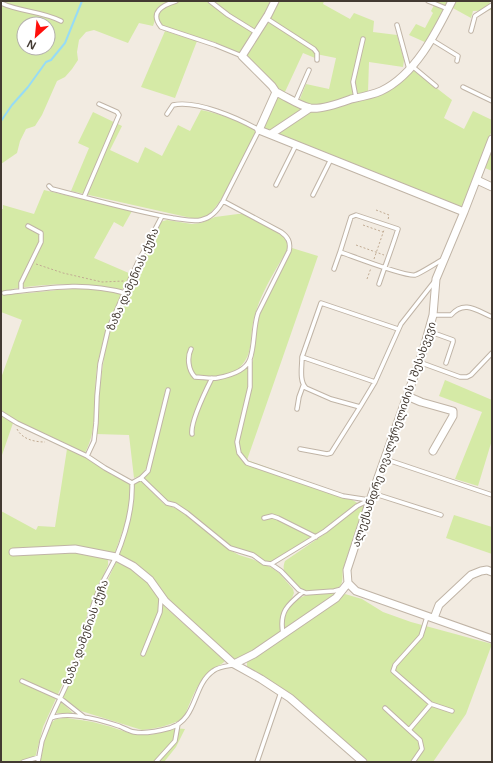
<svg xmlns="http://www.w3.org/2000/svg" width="493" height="763" font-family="'Open Sans','Noto Sans Georgian',sans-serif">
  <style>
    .green { fill: #d5eaa6; fill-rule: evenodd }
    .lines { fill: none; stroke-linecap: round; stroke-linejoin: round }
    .stream { stroke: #97dbf5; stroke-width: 2 }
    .service-casing { stroke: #c0b4a6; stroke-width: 5.5 }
    .minor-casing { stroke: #c0b4a6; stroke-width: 9 }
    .path { stroke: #c1ab93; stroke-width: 1; stroke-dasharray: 2 2; stroke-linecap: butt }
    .service { stroke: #fff; stroke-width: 3.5 }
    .minor { stroke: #fff; stroke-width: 7 }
    .labels { text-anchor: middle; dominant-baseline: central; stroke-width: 4; stroke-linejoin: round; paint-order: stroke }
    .street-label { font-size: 11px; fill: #433a32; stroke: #fff }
  </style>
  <rect width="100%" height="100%" fill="#f2ebe1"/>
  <path class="green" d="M1 1H273L241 54 214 42 164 27 160 22 155 20 153 26 139 23 128 43 94 30 86 32 79 40 77 52 78 60 72 69 65 77 57 81 42 115 35 126 26 129 20 141 17 153 1 164ZM24 24H48V48H24Z
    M277 1H324L323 4 350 19 354 13 374 21 373 32 397 35 404 60 403 67 369 62 368 92 321 105 310 104 299 101 306 84 329 89 336 58 316 54 315 58 303 53 284 94 276 88 246 57V53Z
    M436 1H449L427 43 409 35 416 24 425 28 433 13 431 11Z
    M455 1H489L492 7V10L473 11 471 18 451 7Z
    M165 31 197 41 175 98 141 87Z
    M412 69 452 100 444 118 464 129 473 111 492 120V130L465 203 462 206H458L262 128 275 98H281L314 111 373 95Z
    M201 110C221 114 239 121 257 130 247 150 223 205 207 216 202 219 197 218 191 218L71 191 89 148 78 143 93 112 122 126 110 150 138 163 145 147 162 156 178 125 190 131Z
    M492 147V171L485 168Z
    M44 190 132 211 123 227 114 222 94 258 131 274 122 290C86 282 48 283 12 289L14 294C53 292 82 283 121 294 112 318 101 342 97 368 93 396 99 427 85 453L17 421 1 410V378L22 320 1 312V209H3V205L34 214Z
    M238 214H245L282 235C287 240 289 243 287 250 274 273 258 297 253 323 250 339 253 355 240 367L241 372 249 367 253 361 256 324 262 309 292 248 318 256 247 460 343 494 359 504 323 531 315 535 273 561 267 562 261 560 230 546 176 503 166 501 144 479 149 471 169 390 166 388 148 465 142 475 134 478 129 435 96 434 99 392 105 351 110 332 141 260 160 222 167 220 192 224 201 223 215 217Z
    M445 380 492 400V440L478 486 455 479 482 412 439 396Z
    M1 415 13 423 1 458Z
    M67 449 88 458 112 475 130 483 131 500 128 516 114 555 68 551 107 558 108 561V565L88 611 80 646 43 727 34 762H1V511L36 530 38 526 55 527Z
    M141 481 164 504 180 510 228 549 239 555 252 559 272 568 279 573 293 589 294 593 292 598 284 608 281 615 280 634 241 658 235 659 229 658 121 557 118 554C128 528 135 512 134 484Z
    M365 505C358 526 350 547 343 569 342 574 344 583 339 587 333 591 306 592 300 589 296 587 285 574 284 570 283 567 284 564 285 561L329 531 358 507Z
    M454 515 492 527V554L446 538Z
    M116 562 138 572 150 584 165 607 225 661C220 666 214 667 209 672 196 684 191 701 184 717 175 725 153 729 142 730L81 711 62 698 85 646 93 612Z
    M335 593 333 596 285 631 284 629C283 621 284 616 289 608 302 591 316 594 335 593Z
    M345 594 362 599 383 612 411 622 492 644 466 714 433 762H368L298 701 247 667V662L251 658Z
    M61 702 74 714 55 713Z
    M67 718C79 720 92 721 104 725 118 728 131 736 146 735 159 735 173 726 185 729L176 747 164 762H40C44 751 44 723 57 719 60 718 64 718 67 718Z"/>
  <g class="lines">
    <path class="stream" d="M1 121 12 105 28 87 46 62 51 60 65 43 82 1"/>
    <defs>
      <path id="service" d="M176 1C163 5 149 12 161 27L215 45 242 56
        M210 1 228 15 257 33
        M428 1 448 9
        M1 3C20 12 42 11 61 21
        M266 18 314 49 317 53V60
        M397 25 409 69
        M471 31 475 16 492 5
        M432 40 458 56 457 61
        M412 66 436 86
        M463 87 492 101
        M356 98 353 82 363 39
        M295 102 309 70
        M276 185 296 145
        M49 186 52 189C92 199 133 211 173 218 182 219 192 222 201 220 212 218 218 210 223 201L259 130C238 118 197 100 173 105L167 114
        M313 195 331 159
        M84 197 119 115 117 112 99 104
        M334 269 340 252
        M379 284C385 266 392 248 398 229L356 215 351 217 340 252C352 256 405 277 415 275 421 273 436 263 442 260
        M21 291V283L41 242V233L28 226
        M4 293C47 288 83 281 125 293
        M433 315H451C464 300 476 310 492 317
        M428 331 453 340V342L446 363
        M191 349C187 357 188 370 195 377 202 377 210 379 217 378 228 376 246 371 250 359 255 345 253 328 258 313L289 251C291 242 288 237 281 232L223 201
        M302 357 321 303 398 329
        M250 360V387L237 442 239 453 247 463 343 496 369 500
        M419 362 460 377H467L471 375 492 353
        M375 382 302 357C302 367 299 381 306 388L331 399 360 407 375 382 401 324 434 282
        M297 409 299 397 303 386
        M1 413 17 423 87 456 105 468 132 483
        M192 434C190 422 206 390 212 378
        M300 449 327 454 331 453 360 407
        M87 456 94 441 96 423 97 396 100 364 108 330 137 264 162 216
        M385 459 492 495
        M141 478 167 503 175 505 187 513 230 548 253 555 264 563 271 564 325 531 357 506 369 500
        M132 483 141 478 148 471 168 390
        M372 493 441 515
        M264 518 272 516 278 518 316 537
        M271 564 281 571 299 590 306 593 334 591 342 589
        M427 617 421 636 395 665 393 671 431 704 452 711
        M283 634C279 612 287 605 303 592
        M143 654 160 612 161 598
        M22 681 60 698 84 717
        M385 708 409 730
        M51 718C59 700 68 683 75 665 85 641 88 616 98 592 103 580 110 569 116 557 126 533 133 509 132 483
        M23 762 39 757
        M38 762 42 741 51 718C69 711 101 720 119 726 124 728 129 731 134 732 145 734 159 731 170 728 198 719 192 686 213 671 218 667 227 666 233 665
        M156 762 175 741 178 724
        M257 762 281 692
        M413 762 422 749 420 740 409 730 431 704"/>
      <path id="minor" d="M275 1 268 15 242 56 272 86 276 92 259 130 464 212
        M276 92C287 97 298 105 310 108 321 110 340 103 351 99 361 97 372 95 381 91 415 75 436 33 452 1
        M271 134 310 108
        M492 139 464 212 436 279 433 315 423 351 370 500 347 570 348 583 356 591 492 639
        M477 180 492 187
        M407 396 421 402 453 411V416L433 451
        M13 552 75 549 116 557 133 566 150 580 165 601 234 664 261 679 290 698 363 762
        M434 618 439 605 471 575 481 571 487 570 492 572
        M234 664 254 654 336 598 348 583"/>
    </defs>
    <use href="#service" class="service-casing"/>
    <use href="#minor" class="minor-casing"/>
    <path class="path" d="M376 210 389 215 388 220
      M363 225 383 232
      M356 245 384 255
      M374 259 384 230
      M36 264 63 273 102 282 124 281
      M367 279 371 268
      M17 429C22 439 34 442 45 442"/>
    <use href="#service" class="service"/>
    <use href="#minor" class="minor"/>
  </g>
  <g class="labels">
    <g class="street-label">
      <text transform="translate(132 279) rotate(-66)">ზაზა დამენიას ქუჩა</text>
      <text transform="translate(393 434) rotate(-71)">ალექსანდრე თვალჭრელიძის I შესახვევი</text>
      <text transform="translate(85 632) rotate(-70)">ზაზა დამენიას ქუჩა</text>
    </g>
  </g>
  <rect width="493" height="763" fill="none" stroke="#433a32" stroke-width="4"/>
  <g transform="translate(36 36) rotate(207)"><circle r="19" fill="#ffffff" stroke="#b4b0ad"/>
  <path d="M0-3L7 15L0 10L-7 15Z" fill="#ff0f0b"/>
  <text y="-6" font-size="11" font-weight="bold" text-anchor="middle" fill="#433a32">N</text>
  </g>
</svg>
